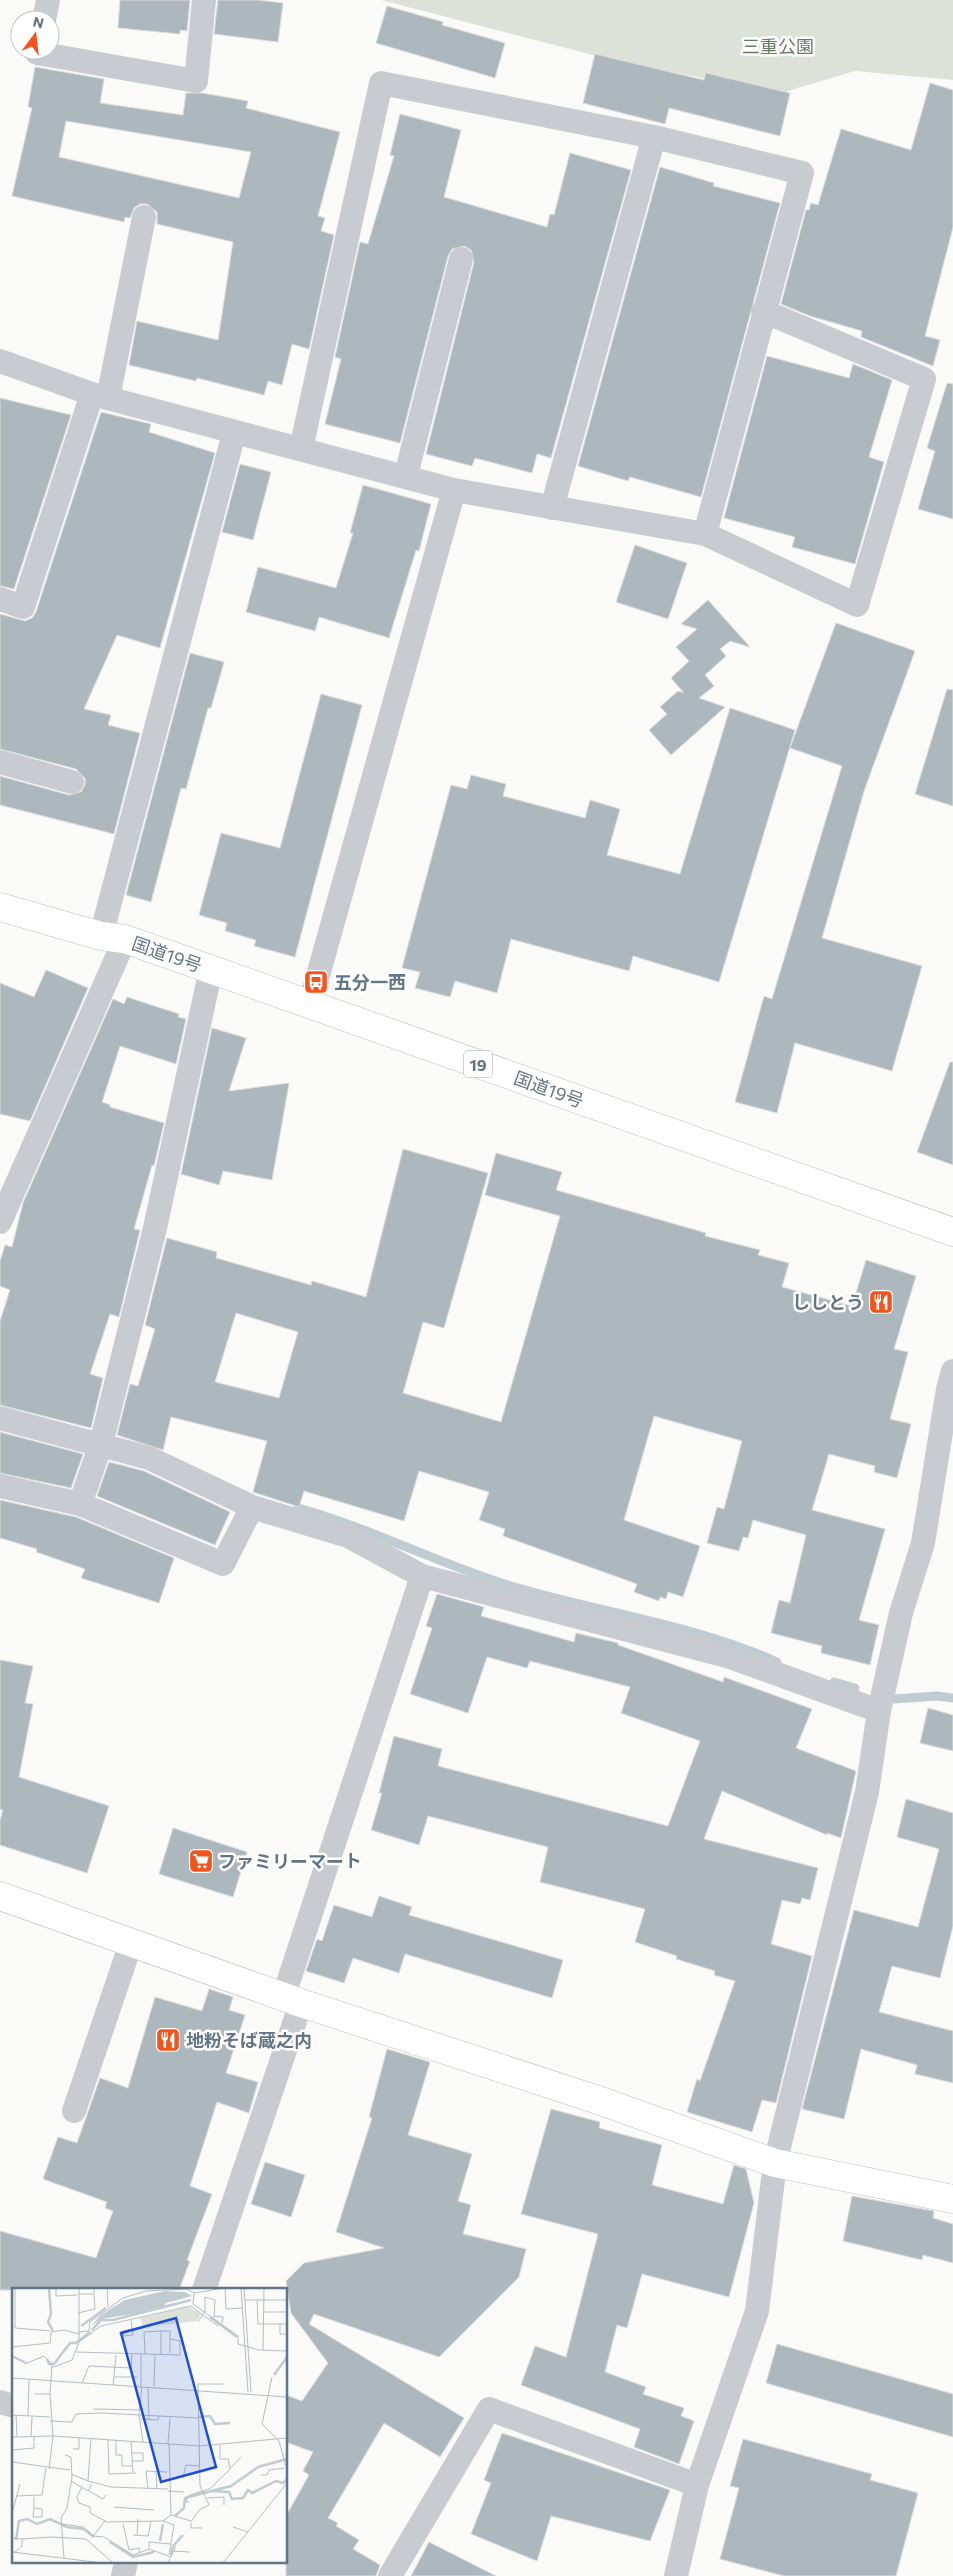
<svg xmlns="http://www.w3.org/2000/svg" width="953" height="2576" font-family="Commissioner,'Noto Sans JP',sans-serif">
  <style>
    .green { fill: #dce2d8 }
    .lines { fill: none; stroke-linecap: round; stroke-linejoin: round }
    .stream { stroke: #c0ccd1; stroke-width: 9 }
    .building { fill: #adb7be; stroke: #dcdcda; fill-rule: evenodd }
    .secondary-casing { stroke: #b9bfc5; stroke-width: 29 }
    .highway-casing { stroke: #babec2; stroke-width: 29 }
    .street { stroke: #c8ccd0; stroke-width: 24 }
    .secondary { stroke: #fff; stroke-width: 28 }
    .highway { stroke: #fff; stroke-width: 28 }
    .labels { text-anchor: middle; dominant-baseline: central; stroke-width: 5; stroke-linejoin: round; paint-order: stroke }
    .shield { fill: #fff; stroke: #919eaa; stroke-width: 1 }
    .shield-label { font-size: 16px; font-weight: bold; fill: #627586 }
    .park-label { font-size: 18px; fill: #667c62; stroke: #fff }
    .street-label { font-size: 18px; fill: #627586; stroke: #fff }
    .poi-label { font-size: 18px; font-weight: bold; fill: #627586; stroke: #fff; text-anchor: start }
    .inset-river { fill: none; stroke: #c0ccd1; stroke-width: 2.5 }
    .inset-road { fill: none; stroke: #b4bdc3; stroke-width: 1 }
    .view { fill: #1d4ed8; fill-opacity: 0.15; stroke: #1d4ed8; stroke-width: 2.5 }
    .inset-edge { fill: none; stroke: #627586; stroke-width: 2.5 }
  </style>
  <rect width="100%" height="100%" fill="#fafaf8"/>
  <path class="green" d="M381 0H953V80L855 71 781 93 616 61Z"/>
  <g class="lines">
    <path class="stream" d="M298 1508C371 1528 438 1564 511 1586 598 1612 695 1625 777 1662
      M834 1682 855 1688
      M895 1699 937 1696 953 1698"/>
  </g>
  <path class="building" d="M120 0H190L187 31 180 30V34L118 28Z
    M218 0H258L283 3 278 42 214 34Z
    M387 6 443 22 442 25 505 43 495 78 376 43Z
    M595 54 704 80 706 73 790 93 780 136 669 108 665 124 583 103Z
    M35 67 104 79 100 103 183 115 186 93H202L248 101 246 108 340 132 318 216 325 218 321 231 334 235 309 349 292 344 282 385 268 381 264 395 197 378 196 381 129 365 137 321 218 340 233 242 157 224V212L147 204H140L134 208 130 218 125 217 124 222 12 196 32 108 28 107ZM66 121 251 152 239 198 59 157Z
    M930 83 953 90V227L925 336 940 340 933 366 861 337 862 331 810 316 781 304 806 210H809L811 203 818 205 841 129 911 150Z
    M400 114 461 130 444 197 547 227 550 214 554 215 570 153 631 170 551 458 537 454 532 473 475 458 472 466 426 454 474 262 471 250 464 246 452 249 448 256 400 443 325 424 341 359 335 357 360 242 368 244 394 156 390 155Z
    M660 167 714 183 713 186 780 203 701 497 630 477 628 481 578 466Z
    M767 356 849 378 853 364 892 380 869 457 884 462 855 564 792 547 795 537 724 518Z
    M947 383 953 384V519L918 509 935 451 927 448Z
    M0 398 71 415 14 589 0 586Z
    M101 412 151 424 149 432 215 453 160 648 117 635 84 709 111 715 108 725 140 733 114 834 0 805V776L69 795 81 792 85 785V778L76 769 0 749V614L25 621 32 618 36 612Z
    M240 464 271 472 253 540 222 532Z
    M363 485 431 504 419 551 416 550 389 638 319 617 315 631 246 612 258 567 336 588 353 533H350Z
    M635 545 687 563 668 619 616 602Z
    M708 600 750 647 730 641 720 649 726 656 705 675 714 686 699 698 725 707 671 755 649 730 667 714 660 707 678 691 684 693 671 678 689 661 676 647 697 629 681 624Z
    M836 623 915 651 864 791 822 938 922 966 892 1071 795 1043 777 1113 735 1102 764 996 772 999 842 766 790 748Z
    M190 653 224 662 211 708H208L186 789 181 788 151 902 126 895Z
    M947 689 953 690V806L915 794Z
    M321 694 362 705 295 957 254 946 256 940 225 931 227 923 199 915 221 833 280 848Z
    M730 708 795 730 719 982 633 956 629 971 511 939 497 993 455 981 450 997 415 988 420 972 402 968 451 785 467 789 471 775 506 784 503 796 585 818 590 800 620 809 607 855 680 874Z
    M46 970 88 988 30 1121 0 1114V983L34 997Z
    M127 997 179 1014 178 1017 186 1019 176 1064 120 1046 102 1102 110 1105V1107L164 1123 154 1166 152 1165 134 1229 140 1230 119 1317 110 1314 90 1374 103 1378 91 1428 0 1405V1321L10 1290 0 1286V1261L5 1245 12 1247 23 1203 113 999 124 1004Z
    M212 1028 246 1038 229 1091 289 1083 272 1180 223 1171 219 1185 181 1174Z
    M950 1062H953V1165L917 1152Z
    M403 1149 488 1173 444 1328 423 1322 403 1393 501 1422 560 1216 485 1195 496 1153 562 1172 556 1190 706 1233 705 1236 760 1250 758 1255 789 1263 782 1287 852 1306 866 1260 916 1276 894 1349 908 1352 890 1419 911 1424 897 1478 874 1472 875 1466 829 1454 812 1510 885 1529 859 1620 879 1625 870 1665 821 1653 822 1646 771 1633 779 1600 790 1603 806 1535 753 1520 748 1538 743 1537 739 1551 707 1543 717 1507 724 1509 742 1441 654 1416 624 1520 700 1546 683 1597 668 1592 666 1599 660 1597 659 1601 634 1592 637 1584 503 1536 505 1529 479 1520 489 1492 419 1471 404 1521 304 1491 299 1507 253 1492 267 1441 171 1417 163 1450 117 1435 130 1384 138 1386 155 1329 145 1325 167 1238 217 1252 216 1258 311 1285 312 1281 366 1297ZM236 1313 298 1332 279 1398 215 1382Z
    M0 1432 83 1454 71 1488 0 1473Z
    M109 1462 144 1471 230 1512 215 1545 97 1496Z
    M0 1500 76 1517 174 1558 159 1603 81 1578 85 1569 36 1552 37 1549 0 1538Z
    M437 1594 484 1607 481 1616 574 1642 576 1633 618 1643V1645L723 1682 724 1677 812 1709 796 1748 856 1771 841 1838 827 1833V1835L722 1791 704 1839 818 1868 810 1900 802 1898 800 1904 782 1900 771 1944 812 1956 776 2103 762 2100 752 2132 687 2112 697 2079 700 2081 735 1981 714 1975 715 1971 676 1959 677 1956 635 1942 645 1909 540 1882 548 1847 428 1816 419 1845 371 1830 382 1793H379L394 1736 442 1749 438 1766 668 1826 700 1741 621 1713 630 1687 530 1661 527 1668 487 1657 468 1713 410 1694 432 1628 426 1626Z
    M0 1660 33 1666 25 1703 33 1704 19 1777 109 1806 87 1873 0 1845V1820L3 1810 0 1809Z
    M928 1708 953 1715V1751L920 1743Z
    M906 1799 953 1813V1926L940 1978 892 1966 879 2012 953 2031V2083L915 2074 917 2065 861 2049 844 2119 802 2109 854 1910 918 1927 939 1849 897 1837Z
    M173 1828 247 1852 233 1897 159 1874Z
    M379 1896 412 1907 409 1915 563 1960 552 1998 405 1954 399 1973 353 1958 344 1983 306 1971 317 1939 322 1941 334 1905 372 1917Z
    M209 1989 233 1997 229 2010 245 2015 226 2073 258 2082 249 2113 217 2102 190 2186 212 2194 187 2260 190 2261 179 2290H0V2231L96 2258 113 2211 105 2208 107 2202 43 2179 58 2137 77 2143 100 2078 128 2088 155 1997 202 2011Z
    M387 2049 430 2062 408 2135 472 2154 458 2201 471 2205 463 2234 526 2249 519 2277 439 2357 314 2314 309 2324 464 2418 440 2457 384 2423 328 2518 338 2523 336 2526 359 2540 353 2549 380 2565 376 2576H286V2516L309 2475 303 2471 313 2452 286 2442V2395L302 2401 328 2363 291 2313 286 2281 304 2263 384 2248 336 2232 372 2118 369 2117Z
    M551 2109 600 2122 599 2128 662 2145 652 2185 723 2204 734 2165 746 2169 754 2203 729 2297 642 2274 627 2328 617 2325 605 2372 646 2387 643 2394 684 2408 681 2416 694 2421 679 2464 634 2447 640 2429 521 2385 535 2346 566 2357 598 2234 521 2214Z
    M265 2162 305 2175 291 2217 251 2204Z
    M852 2196 934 2211 933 2218 953 2224V2263L923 2255 922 2260 843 2241Z
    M777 2344 953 2394V2437L766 2383Z
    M502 2433 670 2490 650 2541 551 2516 537 2561 471 2534 491 2483 484 2480Z
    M743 2439 872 2474 870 2480 918 2493 896 2576H784L720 2559 739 2488 730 2486Z
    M429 2542 496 2576H411Z"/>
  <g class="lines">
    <defs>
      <path id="secondary" d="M0 1896 301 2003 598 2100 775 2163 953 2199"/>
      <path id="highway" d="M0 907 101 936 125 939 953 1232"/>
    </defs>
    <use href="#secondary" class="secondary-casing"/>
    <use href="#highway" class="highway-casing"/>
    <path class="street" d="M44 20 48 0
      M37 50V53L196 81 204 0
      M0 361 92 394 454 490 705 534 857 605 924 379 763 311
      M108 398 144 217
      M301 449 381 83 654 137 802 173 705 534
      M406 475 461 259
      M552 508 654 137
      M0 599 23 607 92 394
      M0 762 72 782
      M101 936 234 433
      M310 1004 454 490
      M0 1222 125 939
      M0 1418 149 1458 252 1507 348 1536 422 1576 730 1657 879 1711
      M0 1486 80 1504 223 1564 252 1507
      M80 1504 101 1444 155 1228 211 969
      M284 1995 422 1576
      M74 2111 131 1943
      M204 2290 301 2003
      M0 2402 14 2406
      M123 2576 126 2562
      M390 2576 489 2409 697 2485
      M676 2576 697 2485 757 2311 775 2163 867 1792 879 1711 901 1613 923 1543 948 1389 953 1371"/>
    <use href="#secondary" class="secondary"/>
    <use href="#highway" class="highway"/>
  </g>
  <defs>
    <symbol id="bus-square" viewBox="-11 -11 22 22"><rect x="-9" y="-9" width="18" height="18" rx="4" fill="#f3541e" stroke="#fff"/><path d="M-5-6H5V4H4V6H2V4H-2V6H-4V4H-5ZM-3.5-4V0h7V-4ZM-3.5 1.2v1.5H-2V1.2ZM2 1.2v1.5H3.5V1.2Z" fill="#fff"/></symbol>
    <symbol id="restaurant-square" viewBox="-11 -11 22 22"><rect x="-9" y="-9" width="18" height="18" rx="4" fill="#f3541e" stroke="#fff"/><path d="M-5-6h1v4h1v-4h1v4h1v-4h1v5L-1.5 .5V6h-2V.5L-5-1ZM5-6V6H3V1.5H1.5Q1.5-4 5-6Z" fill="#fff"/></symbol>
    <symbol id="supermarket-square" viewBox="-11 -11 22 22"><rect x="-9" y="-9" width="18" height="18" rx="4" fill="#f3541e" stroke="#fff"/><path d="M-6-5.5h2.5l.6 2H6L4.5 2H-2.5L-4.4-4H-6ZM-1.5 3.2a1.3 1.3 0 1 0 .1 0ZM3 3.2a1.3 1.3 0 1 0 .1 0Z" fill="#fff"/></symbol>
  </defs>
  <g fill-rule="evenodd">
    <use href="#bus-square" x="302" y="968" width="28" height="28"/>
    <use href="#restaurant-square" x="867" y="1288" width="28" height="28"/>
    <use href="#supermarket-square" x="187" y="1847" width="28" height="28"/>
    <use href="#restaurant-square" x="154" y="2026" width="28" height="28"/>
  </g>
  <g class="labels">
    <rect class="shield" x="464" y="1050.5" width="28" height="27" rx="4"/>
    <g class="shield-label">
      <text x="478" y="1064">19</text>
    </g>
    <g class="park-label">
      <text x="778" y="46">三重公園</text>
    </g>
    <g class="street-label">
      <text transform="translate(167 954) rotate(19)">国道19号</text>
      <text transform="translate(549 1089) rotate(20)">国道19号</text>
    </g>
    <g class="poi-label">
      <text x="334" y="982">五分一西</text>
      <text x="864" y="1302" text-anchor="end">ししとう</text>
      <text x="218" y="1861">ファミリーマート</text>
      <text x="186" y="2040">地粉そば蔵之内</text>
    </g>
  </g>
  <g transform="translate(12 2288)">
    <rect width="275" height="275" fill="#fafaf8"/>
    <path d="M177 19 189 26 185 33 131 39 128 30Z" fill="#dce2d8"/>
    <path d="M153 3 173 4 180 8 154 15 150 21 89 31 79 38 89 27 113 12Z" fill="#c0ccd1"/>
    <path class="inset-river" d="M37 0 39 26 36 34 41 43M198 29 225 49M69 38 94 20M80 42 89 32H101L179 12M0 68 14 75M35 71 37 76H42L58 55H64L78 44M262 87 275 69M187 129 198 128 203 136 218 135M179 208 219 198 246 179 275 171M163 228 172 220 173 210 200 203 217 204 220 211 231 210 236 202 240 205 264 193 271 195 275 191M4 252 7 233 15 231 25 236 38 231 55 239 72 241 82 249M148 253 151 236M98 254 121 269 142 264M159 267 161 258 171 247"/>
    <path class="inset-road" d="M3 0V40L38 43M44 0V8L65 7M67 0V53M95 0 96 19M213 0 214 21 231 20M229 0 236 104M232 0 239 104M182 5 181 16 226 48V56L247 62 275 63M66 6H82V0M233 12H275M245 12 246 36H275M252 24H275M66 25 83 21 82 6M202 28 211 29 210 35M119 32 120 41 121 47 112 48 111 43 120 41M186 34 193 23V9L203 12 202 30M268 36V46H275M67 44 77 43 78 34 111 10 134 3 174 1 183 5 212 0M0 59 38 55 39 44 52 42 67 46M251 62 252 0M64 64 168 67V53L158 51M129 66V98M133 66 132 44 149 43H158V65M149 66V43M13 76 32 68 40 76 38 106 41 148 37 181M39 80 60 72 67 54 89 38 179 18 206 38M102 89H125M260 89 250 136 267 153 275 182M0 90 275 109M70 95 77 78 119 80 120 66M101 97 104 67M142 98 143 66M130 99 127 126 131 154M136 100 137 131M22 106H38M81 121 127 122M0 127 38 129M4 127 5 148M16 128 17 92M129 131 146 132 147 128M38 133 60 134 64 126 90 125 186 130M19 148 20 129M0 149 41 148 187 158 275 150M79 151 76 193 99 199 156 201M96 152 97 186 124 185M104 152V167H110V178H120M119 153 121 184M156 156 158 130M157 156 159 227 179 233M208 157V171H216L218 181 229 169M61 161H67V150M0 162 22 160V148M120 165H131V173H120M0 174 58 182M144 184 145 201M59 186 76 193M249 187H255L257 182 273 180M171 190 174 177 187 178M59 193 76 203 80 196M70 199 65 209 67 215 78 219V225L95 234 151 233M136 201 134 183 155 184M77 203 91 211 94 207M156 203 172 204M4 208 30 207 34 180M195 210 212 209V217M177 214H174L176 208 199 200 218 181M102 219 142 222M22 220 30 221V229H21L22 220V209M0 225 8 196M179 234 187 222 197 217 188 198 186 96H212M179 235V240H190M50 236 71 239 81 248 93 233M111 236 117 262 127 260 128 265M221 239 236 244M121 247 136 248 139 233M125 247 126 231M81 248 92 249 121 267 137 261 159 269M0 250 10 251V258L3 264M10 251 40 249 74 251 101 275M137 261V254L159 256M160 263 178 264M0 264 91 275M157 267 162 237 151 233 159 227M52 270 49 230 55 220 60 189 59 169 53 167M156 275 164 258M211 275 275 195"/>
    <path class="view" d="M164 30 204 179 149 194 109 45Z"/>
    <rect width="275" height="275" class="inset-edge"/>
  </g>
  <g transform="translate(35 35) rotate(15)"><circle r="24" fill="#ffffff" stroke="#c0c8cf"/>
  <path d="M0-4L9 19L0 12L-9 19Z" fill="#f3541e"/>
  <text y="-8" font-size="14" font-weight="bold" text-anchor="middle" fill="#627586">N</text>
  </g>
</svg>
